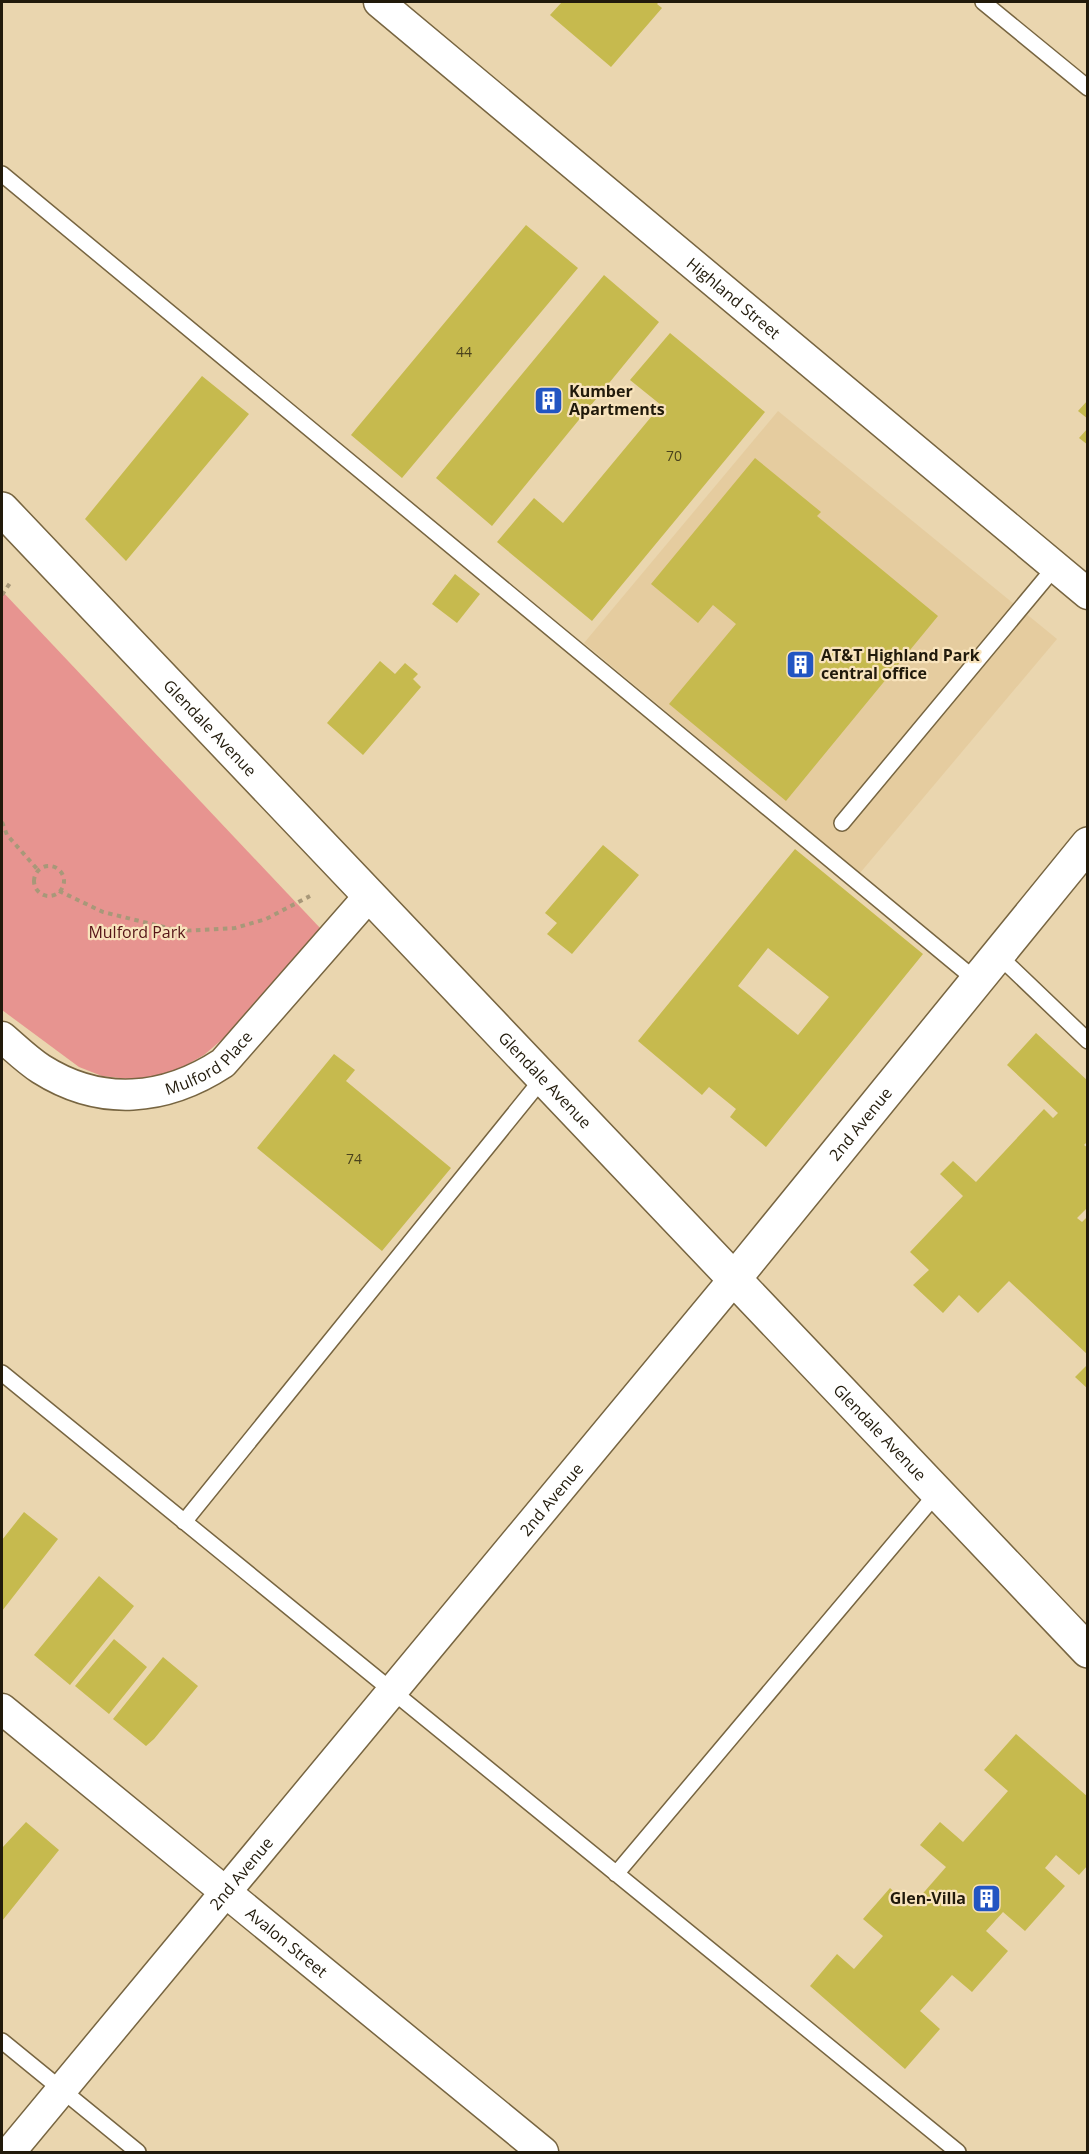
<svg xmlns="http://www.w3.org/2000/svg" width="1089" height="2154" font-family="'Open Sans',sans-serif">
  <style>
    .built { fill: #e5cc9f }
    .green { fill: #e79490 }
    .building { fill: #c6ba4e; fill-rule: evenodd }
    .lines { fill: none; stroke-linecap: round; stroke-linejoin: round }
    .lane-casing { stroke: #776541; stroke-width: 18 }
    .street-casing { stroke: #776541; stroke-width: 33 }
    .secondary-casing { stroke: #776541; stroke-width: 36 }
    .path { stroke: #a89879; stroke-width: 4; stroke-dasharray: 4.5 4.5; stroke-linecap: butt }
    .lane { stroke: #fff; stroke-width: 15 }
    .street { stroke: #fff; stroke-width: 30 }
    .secondary { stroke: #fff; stroke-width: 33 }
    .labels { text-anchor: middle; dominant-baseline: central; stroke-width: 4.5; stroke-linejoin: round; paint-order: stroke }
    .number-label { font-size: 14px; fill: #4a421c }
    .street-label { font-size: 16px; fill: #211a0b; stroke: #f8e3bc }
    .poi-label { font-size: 16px; font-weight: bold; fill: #211a0b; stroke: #f8e3bc; text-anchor: start }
    .park-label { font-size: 16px; fill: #561517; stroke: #f8e3bc }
  </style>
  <rect width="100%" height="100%" fill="#ead6af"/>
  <path class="built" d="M778 411 1057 639 860 873 584 643Z"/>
  <path class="green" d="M2 591 321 929 239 1025 204 1055 172 1073 138 1080 102 1076 79 1067 2 1010Z"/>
  <path class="building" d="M562 2H659L657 4 662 8 611 67 550 15Z
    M526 225 578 268 402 478 351 435Z
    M604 275 659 322 492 526 436 478Z
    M670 333 765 412 592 621 497 542 534 498 563 523 661 405 630 380Z
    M202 376 249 414 126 561 85 519Z
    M1088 400V419L1078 411Z
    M1088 428V445L1079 438Z
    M755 458 821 512 817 516 938 616 786 801 669 704 736 624 713 605 698 623 651 584Z
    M455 574 480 594 457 623 432 604Z
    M380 661 395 674 405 663 418 674 413 679 421 687 363 755 327 723Z
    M603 845 639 875 572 954 547 934 557 923 545 913Z
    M795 849 923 954 766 1147 730 1117 736 1109 709 1087 702 1095 638 1041ZM768 948 829 997 798 1035 738 986Z
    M1036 1033 1088 1081V1141L1084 1145 1088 1148V1207L1077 1218 1082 1222 1088 1216V1355L1009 1281 978 1313 959 1295 943 1313 913 1285 929 1270 910 1252 963 1196 940 1174 953 1161 976 1182 1044 1109 1053 1118 1058 1113 1007 1065Z
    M334 1054 355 1070 346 1081 451 1168 382 1251 257 1148Z
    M1088 1364V1389L1075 1377Z
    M24 1512 58 1539 2 1611V1540Z
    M99 1576 134 1606 70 1685 34 1655Z
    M114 1639 147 1667 109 1714 75 1686Z
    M163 1657 198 1686 154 1739 146 1746 113 1719Z
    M1016 1734 1088 1797V1865L1079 1875 1056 1855 1045 1868 1065 1886 1025 1931 1003 1912 986 1931 1008 1951 972 1992 952 1975 920 2011 940 2029 905 2069 810 1986 837 1954 854 1969 883 1936 863 1919 890 1888 911 1907 946 1867 920 1845 940 1822 963 1842 1008 1791 984 1770Z
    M26 1822 59 1850 2 1921V1848Z"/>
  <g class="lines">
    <defs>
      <path id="lane" d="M983 2 1088 88
        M2 174 977 981
        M842 823 1055 567
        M998 955 1088 1041
        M2 1373 958 2152
        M184 1522 543 1078
        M616 1874 937 1493
        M2 2041 138 2152"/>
      <g id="street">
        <path id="s1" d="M379 2 1088 594"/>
        <path id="s2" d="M2 1037C14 1047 27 1060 41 1069 101 1107 165 1101 223 1063L369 896"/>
        <path id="s3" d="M2 1709 543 2152"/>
        <path id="s4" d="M10 2152 734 1279"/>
      </g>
      <g id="secondary">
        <path id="s5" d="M2 509 1088 1651"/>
        <path id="s6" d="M734 1279 1088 844"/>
      </g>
    </defs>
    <use href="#lane" class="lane-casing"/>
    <use href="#street" class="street-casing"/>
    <use href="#secondary" class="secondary-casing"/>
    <path class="path" d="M2 595 10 583
      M2 822 7 835 38 870
      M34 881a15 15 0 1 1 30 0a15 15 0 1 1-30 0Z
      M59 891 103 912 180 931 235 928 266 919 310 896"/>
    <use href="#lane" class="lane"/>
    <use href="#street" class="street"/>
    <use href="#secondary" class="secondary"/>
  </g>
  <defs>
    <symbol id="building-square" viewBox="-11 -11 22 22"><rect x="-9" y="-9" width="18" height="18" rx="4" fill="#2255c2" stroke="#f8e3bc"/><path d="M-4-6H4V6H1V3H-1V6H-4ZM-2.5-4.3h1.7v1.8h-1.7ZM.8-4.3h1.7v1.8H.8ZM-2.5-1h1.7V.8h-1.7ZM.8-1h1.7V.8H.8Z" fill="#fff"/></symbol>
  </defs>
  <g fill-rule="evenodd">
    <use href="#building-square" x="532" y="384" width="33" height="33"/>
    <use href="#building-square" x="784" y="648" width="33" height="33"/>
    <use href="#building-square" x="970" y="1882" width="33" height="33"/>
  </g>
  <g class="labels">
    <g class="number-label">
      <text x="464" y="351">44</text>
      <text x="674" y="455">70</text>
      <text x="354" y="1158">74</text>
    </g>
    <g class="street-label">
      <text stroke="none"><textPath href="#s1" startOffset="462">Highland Street</textPath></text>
      <text stroke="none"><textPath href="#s5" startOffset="302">Glendale Avenue</textPath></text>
      <text stroke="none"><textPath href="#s2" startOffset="232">Mulford Place</textPath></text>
      <text stroke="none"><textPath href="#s5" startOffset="788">Glendale Avenue</textPath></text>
      <text stroke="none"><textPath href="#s6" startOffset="200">2nd Avenue</textPath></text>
      <text stroke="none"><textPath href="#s5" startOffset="1274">Glendale Avenue</textPath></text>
      <text stroke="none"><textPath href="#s4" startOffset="848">2nd Avenue</textPath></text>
      <text stroke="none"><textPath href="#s4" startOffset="362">2nd Avenue</textPath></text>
      <text stroke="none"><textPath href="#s3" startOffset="368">Avalon Street</textPath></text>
    </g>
    <g class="poi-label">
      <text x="569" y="391">Kumber<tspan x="569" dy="18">Apartments</tspan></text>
      <text x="821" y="655">AT&amp;T Highland Park<tspan x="821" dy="18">central office</tspan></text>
      <text x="966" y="1898" text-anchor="end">Glen-Villa</text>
    </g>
    <g class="park-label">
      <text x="137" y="932">Mulford Park</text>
    </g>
  </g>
  <rect width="1089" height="2154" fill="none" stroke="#211a0b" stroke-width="6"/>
</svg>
